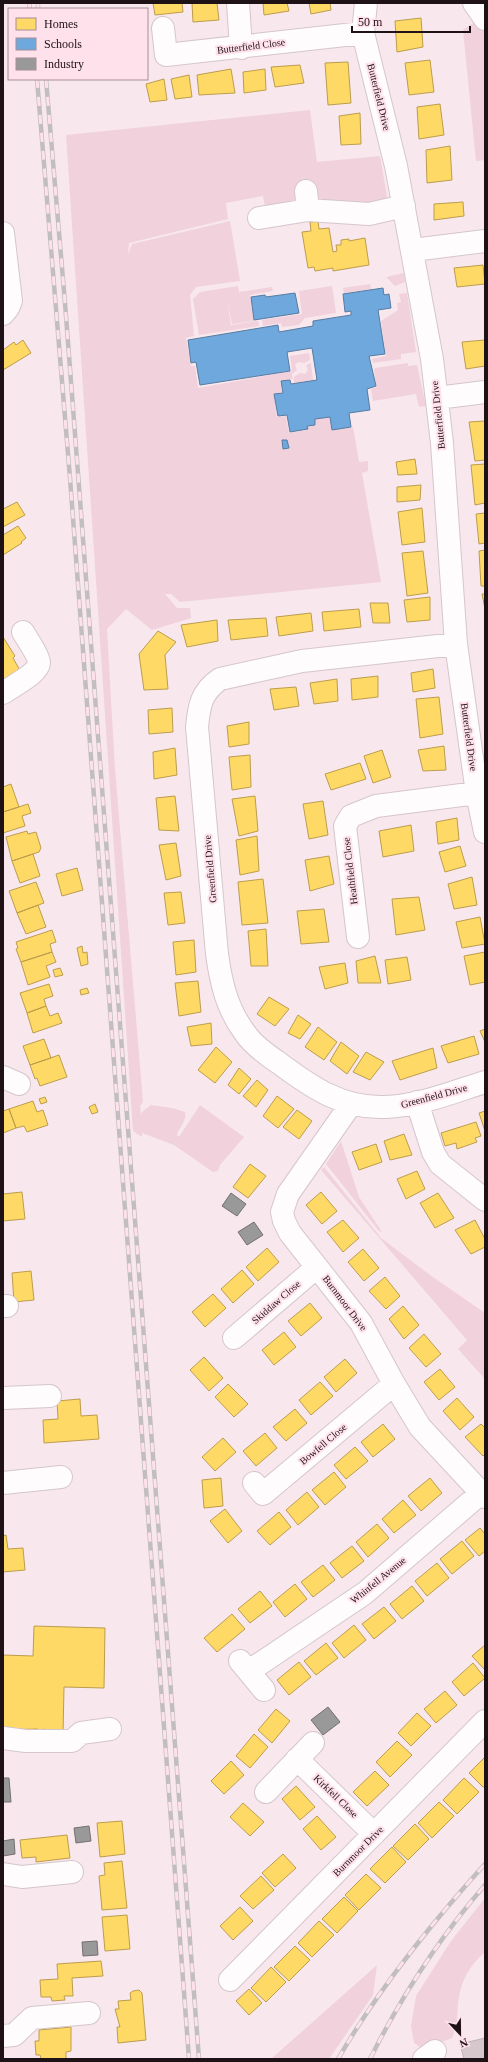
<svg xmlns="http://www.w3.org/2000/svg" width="488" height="2062" font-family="'Times New Roman',serif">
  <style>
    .green { fill: #f0d1dc }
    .homes { fill: #ffd966; stroke: #bc9d4e }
    .schools { fill: #6fa8dc; stroke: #577ba1 }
    .industry { fill: #999; stroke: #747072 }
    .building { fill: #d5c7cc; stroke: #c0b3b7 }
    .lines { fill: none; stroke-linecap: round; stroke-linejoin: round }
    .minor-casing { stroke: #d5c6cb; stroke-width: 24 }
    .minor { stroke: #fefcfc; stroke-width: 22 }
    .rail-casing { stroke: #c2bebf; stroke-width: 4.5 }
    .rail { stroke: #ffe1eb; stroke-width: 3; stroke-dasharray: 9; stroke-linecap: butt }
    .labels { text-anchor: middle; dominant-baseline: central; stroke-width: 4; stroke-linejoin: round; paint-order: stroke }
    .street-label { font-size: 10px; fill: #1e1217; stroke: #ffe1eb }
  </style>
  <rect width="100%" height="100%" fill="#f8e8ed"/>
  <path class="green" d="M473 23H479L485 32V160L476 161 463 30Z
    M310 110 317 162 380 156 388 202 377 206 299 205 266 211 263 196 226 203 228 219 129 243 128 254 132 244 230 221 240 281 196 287 190 295 194 336 186 338 191 366H195L198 388 292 371 290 356 309 353 310 360 304 363 298 362 295 365 297 370 292 374 293 379 280 381 282 392 274 394 277 417 286 416 289 433 308 430V426L316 425 315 419 330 417 332 430 353 427 359 462 368 461V471L362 473 381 582 180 602 171 594H165L177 608H190L191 618 152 630 126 609 107 629 115 769 143 1102 140 1106 141 1115 142 1112 151 1105 172 1108 185 1112C187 1122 179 1127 177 1135L179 1137 200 1105 244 1137 220 1165 218 1171 213 1172 174 1145 142 1133V1137L133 1131 66 135Z
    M404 273 405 282 395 286 386 277 382 278Z
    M370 284 371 289 344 293 343 288Z
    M238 286 239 292 272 287 273 291 250 295 254 321 232 324 227 299 231 325 258 321 259 326 199 335 193 299 200 292Z
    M332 286 336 313 305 318 299 325 282 327 281 323 263 326 262 320 302 314 299 291Z
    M407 293 416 352 401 354V359L373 363 372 359 386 356 381 321 398 310 397 303 401 302 399 294Z
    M311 363 313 380 294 383V377L300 373 305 374 308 370 306 365Z
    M408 363V366L417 365 426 406 419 407 416 394 373 401 371 389 376 387 374 370 375 368Z
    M341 1141 359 1197 382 1232 379 1231 326 1164Z
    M324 1167 381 1238 430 1275 485 1313V1379L458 1349 467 1340 321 1170Z
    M485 1898V1952C469 1966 460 1982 458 2004 457 2018 458 2024 452 2038L423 2049 414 2043 411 2026 416 1996 451 1941Z
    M377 1965 373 1995 329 2059H271Z"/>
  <path class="homes" d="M153 3H182L183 12 155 15Z
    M192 3H217L219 20 193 22Z
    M263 3H287L289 11 264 15Z
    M309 3H330L331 10 311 14Z
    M421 18 423 47 397 52 395 21Z
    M430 60 434 92 409 95 405 63Z
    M348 62 351 103 328 105 325 63Z
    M300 65 304 83 275 87 271 67Z
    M231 69 235 93 199 95 197 75Z
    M265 69 266 90 244 93 243 72Z
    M189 75 192 97 175 99 171 79Z
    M164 79 167 100 150 102 146 84Z
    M440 104 444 135 419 139 417 107Z
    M360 113 361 144 341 145 339 116Z
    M450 146 452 180 427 183 426 150Z
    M463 202 464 216 434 220V204Z
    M318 221 319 229 329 228 333 252 337 251 336 245H341V240L349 239V241L365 238 369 265 333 271V268L315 271 314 267 308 268 302 232 311 231 310 222Z
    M483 265 485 284 457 287 454 268Z
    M23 340 31 353 3 370V350L14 342 16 345Z
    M485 340V366L466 369 462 342Z
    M485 421V460L475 461 469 422Z
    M415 459 417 474 398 475 396 462Z
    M485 464V503L475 505 471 465Z
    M421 485 420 500 397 502V487Z
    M17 502 25 515 3 527V509Z
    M422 508 425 542 402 545 398 512Z
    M485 513V543L479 544 476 514Z
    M18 526 26 538 21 542 22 543 3 555V535Z
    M485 550V586H481L479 551Z
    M423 551 428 593 407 596 402 553Z
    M482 594H485V609Z
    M430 597V620L407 622 404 600Z
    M370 603H388L390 623H373Z
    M359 609 361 627 324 631 322 612Z
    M311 613 313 631 279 636 276 617Z
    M266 618 268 636 231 640 228 620Z
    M217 620 218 641 187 647 181 625Z
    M158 631 176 642 165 655 168 689 144 690 139 654Z
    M3 637 15 656 13 658 22 674 3 686Z
    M433 669 435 688 413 692 411 673Z
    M378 676V697L352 700 351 679Z
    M337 679 338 701 314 704 310 683Z
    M296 687 299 706 274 710 270 689Z
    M439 697 443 734 420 738 416 699Z
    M172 708 173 732 149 734 148 710Z
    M249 722V744L229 747 227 726Z
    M444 746 446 770 423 771 418 750Z
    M175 748 177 775 154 779 153 752Z
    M382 750 391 777 373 783 364 756Z
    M250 755 251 787 232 790 229 757Z
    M360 763 366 779 331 790 325 774Z
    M11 784 19 807 3 812V787Z
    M175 796 179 831 159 830 156 798Z
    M255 796 258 831 239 836 232 799Z
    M323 801 328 835 309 839 303 804Z
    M28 804 31 813 22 816 25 826 3 833V812Z
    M457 818 459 840 438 844 436 822Z
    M411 825 414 851 383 857 379 831Z
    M27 831 28 834 36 832 41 848 39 852 12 861 6 837Z
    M257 836 259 871 240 875 236 840Z
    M176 843 181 876 166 880 159 845Z
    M460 846 466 866 445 872 439 852Z
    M33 854 40 876 20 883 12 861Z
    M329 856 334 884 310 891 305 860Z
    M77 868 83 890 62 896 56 874Z
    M472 877 477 905 454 909 448 884Z
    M263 879 268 923 242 925 238 882Z
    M36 882 44 903 17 913 9 891Z
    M181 892 185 923 168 925 164 893Z
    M419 897 425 930 396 935 392 899Z
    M38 905 46 927 26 934 17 913Z
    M324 909 329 942 301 944 297 911Z
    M480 917 485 944 462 948 456 922Z
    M266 929 268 966H251L248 931Z
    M52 930 56 942 50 944 52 952 21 962 16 949 18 948 16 942Z
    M194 940 196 972 176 975 173 942Z
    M82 946 83 953 87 952 88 964 81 966 77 948Z
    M52 952 56 962 46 966 50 977 28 985 21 962Z
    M485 952V982L470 985 464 956Z
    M375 956 381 983H358L356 961Z
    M407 957 411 980 388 984 385 960Z
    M345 963 348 983 325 989 319 967Z
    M60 968 63 975 55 977 53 970Z
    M198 981 201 1012 179 1016 175 983Z
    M49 984 53 996 44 999 46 1006 27 1013 20 993Z
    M87 988 89 993 81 995 80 990Z
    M269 997 289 1009 275 1026 257 1014Z
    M46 1006 50 1016 58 1013 62 1023 33 1033 27 1013Z
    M298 1015 311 1024 300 1039 288 1033Z
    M211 1023 212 1044 191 1046 187 1027Z
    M318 1027 337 1042 324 1060 305 1047Z
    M485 1029V1042L480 1031Z
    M474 1036 479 1054 448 1063 441 1046Z
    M44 1039 51 1058 30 1065 23 1046Z
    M341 1042 359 1056 347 1074 330 1061Z
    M216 1047 232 1062 215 1083 198 1070Z
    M433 1048 437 1068 400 1080 392 1061Z
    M366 1052 384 1062 370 1080 353 1072Z
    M59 1055 67 1077 40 1086 37 1078 35 1079 30 1065Z
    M239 1068 251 1079 239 1094 228 1085Z
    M257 1080 268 1090 256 1107 243 1096Z
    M277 1096 294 1109 278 1128 263 1116Z
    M45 1097 47 1102 41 1104 39 1099Z
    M33 1101 37 1112 43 1110 48 1125 27 1132 24 1126 16 1128 9 1109Z
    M95 1104 98 1112 92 1114 89 1107Z
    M9 1109 16 1128 3 1133V1111Z
    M297 1110 312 1121 299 1139 283 1127Z
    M485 1111V1131L479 1113Z
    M476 1122 481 1136 475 1138 477 1142 457 1149 456 1143 445 1146 441 1133Z
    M404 1134 412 1155 390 1160 384 1141Z
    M376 1144 382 1162 359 1170 352 1152Z
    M250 1164 266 1176 248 1198 233 1187Z
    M417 1171 425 1189 406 1199 397 1179Z
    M22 1192 25 1219 3 1221V1194Z
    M321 1192 337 1211 322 1224 306 1205Z
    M438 1193 454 1218 435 1228 420 1203Z
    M343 1220 359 1238 343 1252 327 1232Z
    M475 1220 485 1239V1247L471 1254 455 1230Z
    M267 1248 279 1262 258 1281 246 1267Z
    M363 1249 379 1268 364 1281 348 1262Z
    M242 1270 254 1284 233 1303 221 1289Z
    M31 1271 34 1300 14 1302 12 1273Z
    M385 1277 400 1296 386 1309 369 1291Z
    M213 1294 226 1308 205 1327 192 1312Z
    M310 1303 322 1318 301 1336 288 1321Z
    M403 1306 419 1325 404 1339 389 1319Z
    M284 1332 296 1347 274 1365 262 1350Z
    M424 1334 441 1354 426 1367 409 1348Z
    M204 1357 223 1378 209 1391 190 1370Z
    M345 1359 357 1373 336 1392 324 1377Z
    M440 1369 455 1387 439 1400 424 1382Z
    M320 1382 333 1396 311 1415 299 1400Z
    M228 1384 248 1404 234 1417 215 1397Z
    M457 1398 474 1417 460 1430 443 1411Z
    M80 1399 81 1416 97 1415 99 1439 44 1443 43 1420 58 1419 57 1401Z
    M295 1409 307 1423 286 1441 273 1427Z
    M383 1424 395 1439 373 1457 361 1442Z
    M481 1424 485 1428V1454L483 1456 465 1437Z
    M265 1433 277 1448 256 1466 243 1451Z
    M223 1438 236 1452 215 1471 202 1457Z
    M355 1447 368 1461 346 1479 334 1465Z
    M334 1472 346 1487 325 1505 312 1490Z
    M221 1478 223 1506 204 1508 202 1480Z
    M430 1478 442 1493 421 1511 408 1496Z
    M307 1492 319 1507 298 1525 286 1510Z
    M403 1500 416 1515 394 1533 382 1519Z
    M225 1509 242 1531 228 1543 210 1521Z
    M279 1512 291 1527 270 1545 257 1531Z
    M377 1524 389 1538 368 1557 356 1542Z
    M480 1528 485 1534V1551L479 1556 465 1540Z
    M6 1535 8 1549 23 1548 25 1570 3 1572V1536Z
    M462 1541 474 1556 452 1574 440 1559Z
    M352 1546 364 1561 342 1578 330 1563Z
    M437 1563 449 1578 427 1596 415 1581Z
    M323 1565 335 1580 313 1597 301 1582Z
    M295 1584 307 1599 285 1617 273 1602Z
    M412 1586 424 1601 402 1619 390 1604Z
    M260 1591 272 1606 250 1623 238 1609Z
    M384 1607 396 1621 374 1639 362 1624Z
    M232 1614 245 1629 217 1652 204 1638Z
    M354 1625 366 1640 344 1658 332 1643Z
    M34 1626 105 1628 104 1688 64 1687 63 1735 47 1734V1730L44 1729 43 1731 37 1729 3 1730V1655L33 1656Z
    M326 1643 338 1658 316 1675 304 1661Z
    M485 1645V1670L472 1656Z
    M299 1662 311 1677 289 1695 277 1680Z
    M473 1663 485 1678 464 1696 452 1682Z
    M445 1691 457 1705 436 1723 424 1709Z
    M276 1709 290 1721 272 1743 258 1730Z
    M417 1713 431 1726 411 1746 398 1733Z
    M254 1734 268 1747 250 1768 236 1756Z
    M397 1741 412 1755 390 1777 376 1762Z
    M485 1757V1786L483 1787 469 1773Z
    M231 1761 244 1775 224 1794 211 1781Z
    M375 1771 389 1785 367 1806 353 1792Z
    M464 1778 479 1792 457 1814 443 1800Z
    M296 1786 315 1807 300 1820 282 1799Z
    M439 1802 454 1816 432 1838 418 1823Z
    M243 1803 264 1822 250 1836 230 1817Z
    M317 1816 336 1837 321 1850 303 1829Z
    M122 1821 125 1854 100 1857 97 1823Z
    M415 1824 429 1839 408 1860 393 1846Z
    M67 1835 70 1858 36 1862V1857L22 1858 20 1840Z
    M392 1847 406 1862 385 1883 370 1869Z
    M283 1854 296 1868 275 1887 262 1873Z
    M122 1861 127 1908 102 1910 99 1876 105 1875 104 1863Z
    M366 1874 381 1888 359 1910 345 1895Z
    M261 1876 274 1890 253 1909 240 1896Z
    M344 1897 358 1911 337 1933 322 1919Z
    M240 1907 253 1921 233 1940 220 1926Z
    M127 1915 130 1949 105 1951 102 1917Z
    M319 1921 334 1935 312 1957 298 1943Z
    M295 1946 310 1960 289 1981 274 1967Z
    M101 1961 103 1976 72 1978 73 1996H64L65 2000 52 2001 51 1997H41L40 1980 58 1979 57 1964Z
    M271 1967 286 1982 266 2002 251 1988Z
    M249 1989 262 2003 249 2015 236 2001Z
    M139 1990 142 1993 146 2040 118 2043 117 2027H120L115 2009H119L118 2001 131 2000 130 1993 133 1991Z
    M71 2027V2051L66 2052V2059H41L40 2055H36L35 2041H39V2030Z"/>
  <path class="schools" d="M383 288 384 295 389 294 391 308 378 310 385 354 369 356 376 386 367 389 370 410 349 413 351 427 332 430 330 417 315 419V425L307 426 308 429 290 432 287 415 278 416 274 394 283 393 281 381 290 380 291 384 317 380 312 348 287 352 290 371 200 385 196 362 191 363 188 340 278 325 279 332 313 326V321L351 315V311L345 312 343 294Z
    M295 293 299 313 254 320 251 297 265 295 266 297Z
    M282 440H287L289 448 283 449Z"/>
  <path class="industry" d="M231 1193 246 1204 237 1216 222 1206Z
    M254 1222 263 1235 247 1245 238 1232Z
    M328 1707 340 1722 323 1735 311 1720Z
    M3 1778H9L11 1802H3Z
    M89 1826 91 1841 76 1843 74 1828Z
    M14 1839 15 1854 3 1856V1841Z
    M97 1941 98 1955 83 1956 82 1942Z"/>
  <path class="building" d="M485 2038V2059H464L460 2044Z"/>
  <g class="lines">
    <defs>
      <path id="minor" d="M238 3 241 48
        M366 3 363 33 396 166 432 359 442 443 456 644 477 793 485 832
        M474 3 485 19
        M163 28 166 55 363 33
        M306 191 308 210
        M259 218 308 210 369 214 404 206
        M3 233 11 301 8 308 3 314
        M413 250 485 241
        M437 398 485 392
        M456 644 302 661 220 679C201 692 199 706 197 727L217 954C221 983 227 1009 245 1033 253 1045 267 1055 279 1063 311 1087 343 1109 385 1107 419 1106 453 1092 485 1082
        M3 693C11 687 39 673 39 663 39 656 27 639 23 632
        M358 937 345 826 351 816 376 806 477 793
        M3 1077 19 1084
        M417 1102 433 1152 440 1164 485 1200
        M351 1104 288 1194 282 1212 284 1221 290 1233 361 1323 394 1384 420 1427 485 1497
        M3 1306H7
        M234 1338 317 1267
        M3 1398 50 1396
        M3 1483 61 1477
        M254 1483 263 1494 394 1384
        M240 1661 264 1690
        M249 1671 365 1593 481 1493
        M3 1738 26 1741H72L81 1733 110 1729
        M297 1759 374 1834
        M266 1792 313 1743
        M3 1874 22 1877 72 1872
        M230 1980 485 1721
        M3 2036 14 2035 32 2018 89 2013
        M424 2059 435 2051"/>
    </defs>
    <use href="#minor" class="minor-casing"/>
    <use href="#minor" class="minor"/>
    <defs>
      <path id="rail" d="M29 3 30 9
        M38 3V9
        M37 79 70 478 189 2059
        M46 79 65 303 199 2059
        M338 2059C379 1988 430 1925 485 1864
        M370 2059C401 1997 440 1937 485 1885"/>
    </defs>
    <use href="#rail" class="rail-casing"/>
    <use href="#rail" class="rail"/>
  </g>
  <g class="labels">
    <g class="street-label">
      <text transform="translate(251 46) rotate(-7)">Butterfield Close</text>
      <text transform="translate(379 97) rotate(76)">Butterfield Drive</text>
      <text transform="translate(438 415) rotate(-96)">Butterfield Drive</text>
      <text transform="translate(469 737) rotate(82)">Butterfield Drive</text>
      <text transform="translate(210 869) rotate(-95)">Greenfield Drive</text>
      <text transform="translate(350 871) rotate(-97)">Heathfield Close</text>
      <text transform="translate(434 1096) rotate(-15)">Greenfield Drive</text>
      <text transform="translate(276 1302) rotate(-41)">Skiddaw Close</text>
      <text transform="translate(345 1303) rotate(53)">Burnmoor Drive</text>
      <text transform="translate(323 1444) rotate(-40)">Bowfell Close</text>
      <text transform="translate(378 1580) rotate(-39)">Whinfell Avenue</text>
      <text transform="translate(336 1796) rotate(44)">Kirkfell Close</text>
      <text transform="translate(358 1851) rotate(-45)">Burnmoor Drive</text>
    </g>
  </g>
  <rect width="488" height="2062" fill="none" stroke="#1e1217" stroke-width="8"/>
  <rect x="8" y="8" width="140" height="72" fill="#ffe1eb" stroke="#a58e96"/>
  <rect x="16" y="18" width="20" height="12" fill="#ffd966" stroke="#a58e96"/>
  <text x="44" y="28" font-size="12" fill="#1e1217">Homes</text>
  <rect x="16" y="38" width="20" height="12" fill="#6fa8dc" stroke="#a58e96"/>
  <text x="44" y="48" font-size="12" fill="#1e1217">Schools</text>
  <rect x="16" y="58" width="20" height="12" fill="#999999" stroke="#a58e96"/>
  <text x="44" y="68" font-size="12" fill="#1e1217">Industry</text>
  <g transform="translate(460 2034) rotate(158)" stroke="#ffe1eb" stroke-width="3" paint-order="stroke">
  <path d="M0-3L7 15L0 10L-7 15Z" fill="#1e1217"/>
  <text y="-6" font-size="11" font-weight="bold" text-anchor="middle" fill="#1e1217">N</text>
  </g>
  <path d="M352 26v6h118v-6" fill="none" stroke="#1e1217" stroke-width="2"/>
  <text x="358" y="26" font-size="12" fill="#1e1217" stroke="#ffe1eb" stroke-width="3" paint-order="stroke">50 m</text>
</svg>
